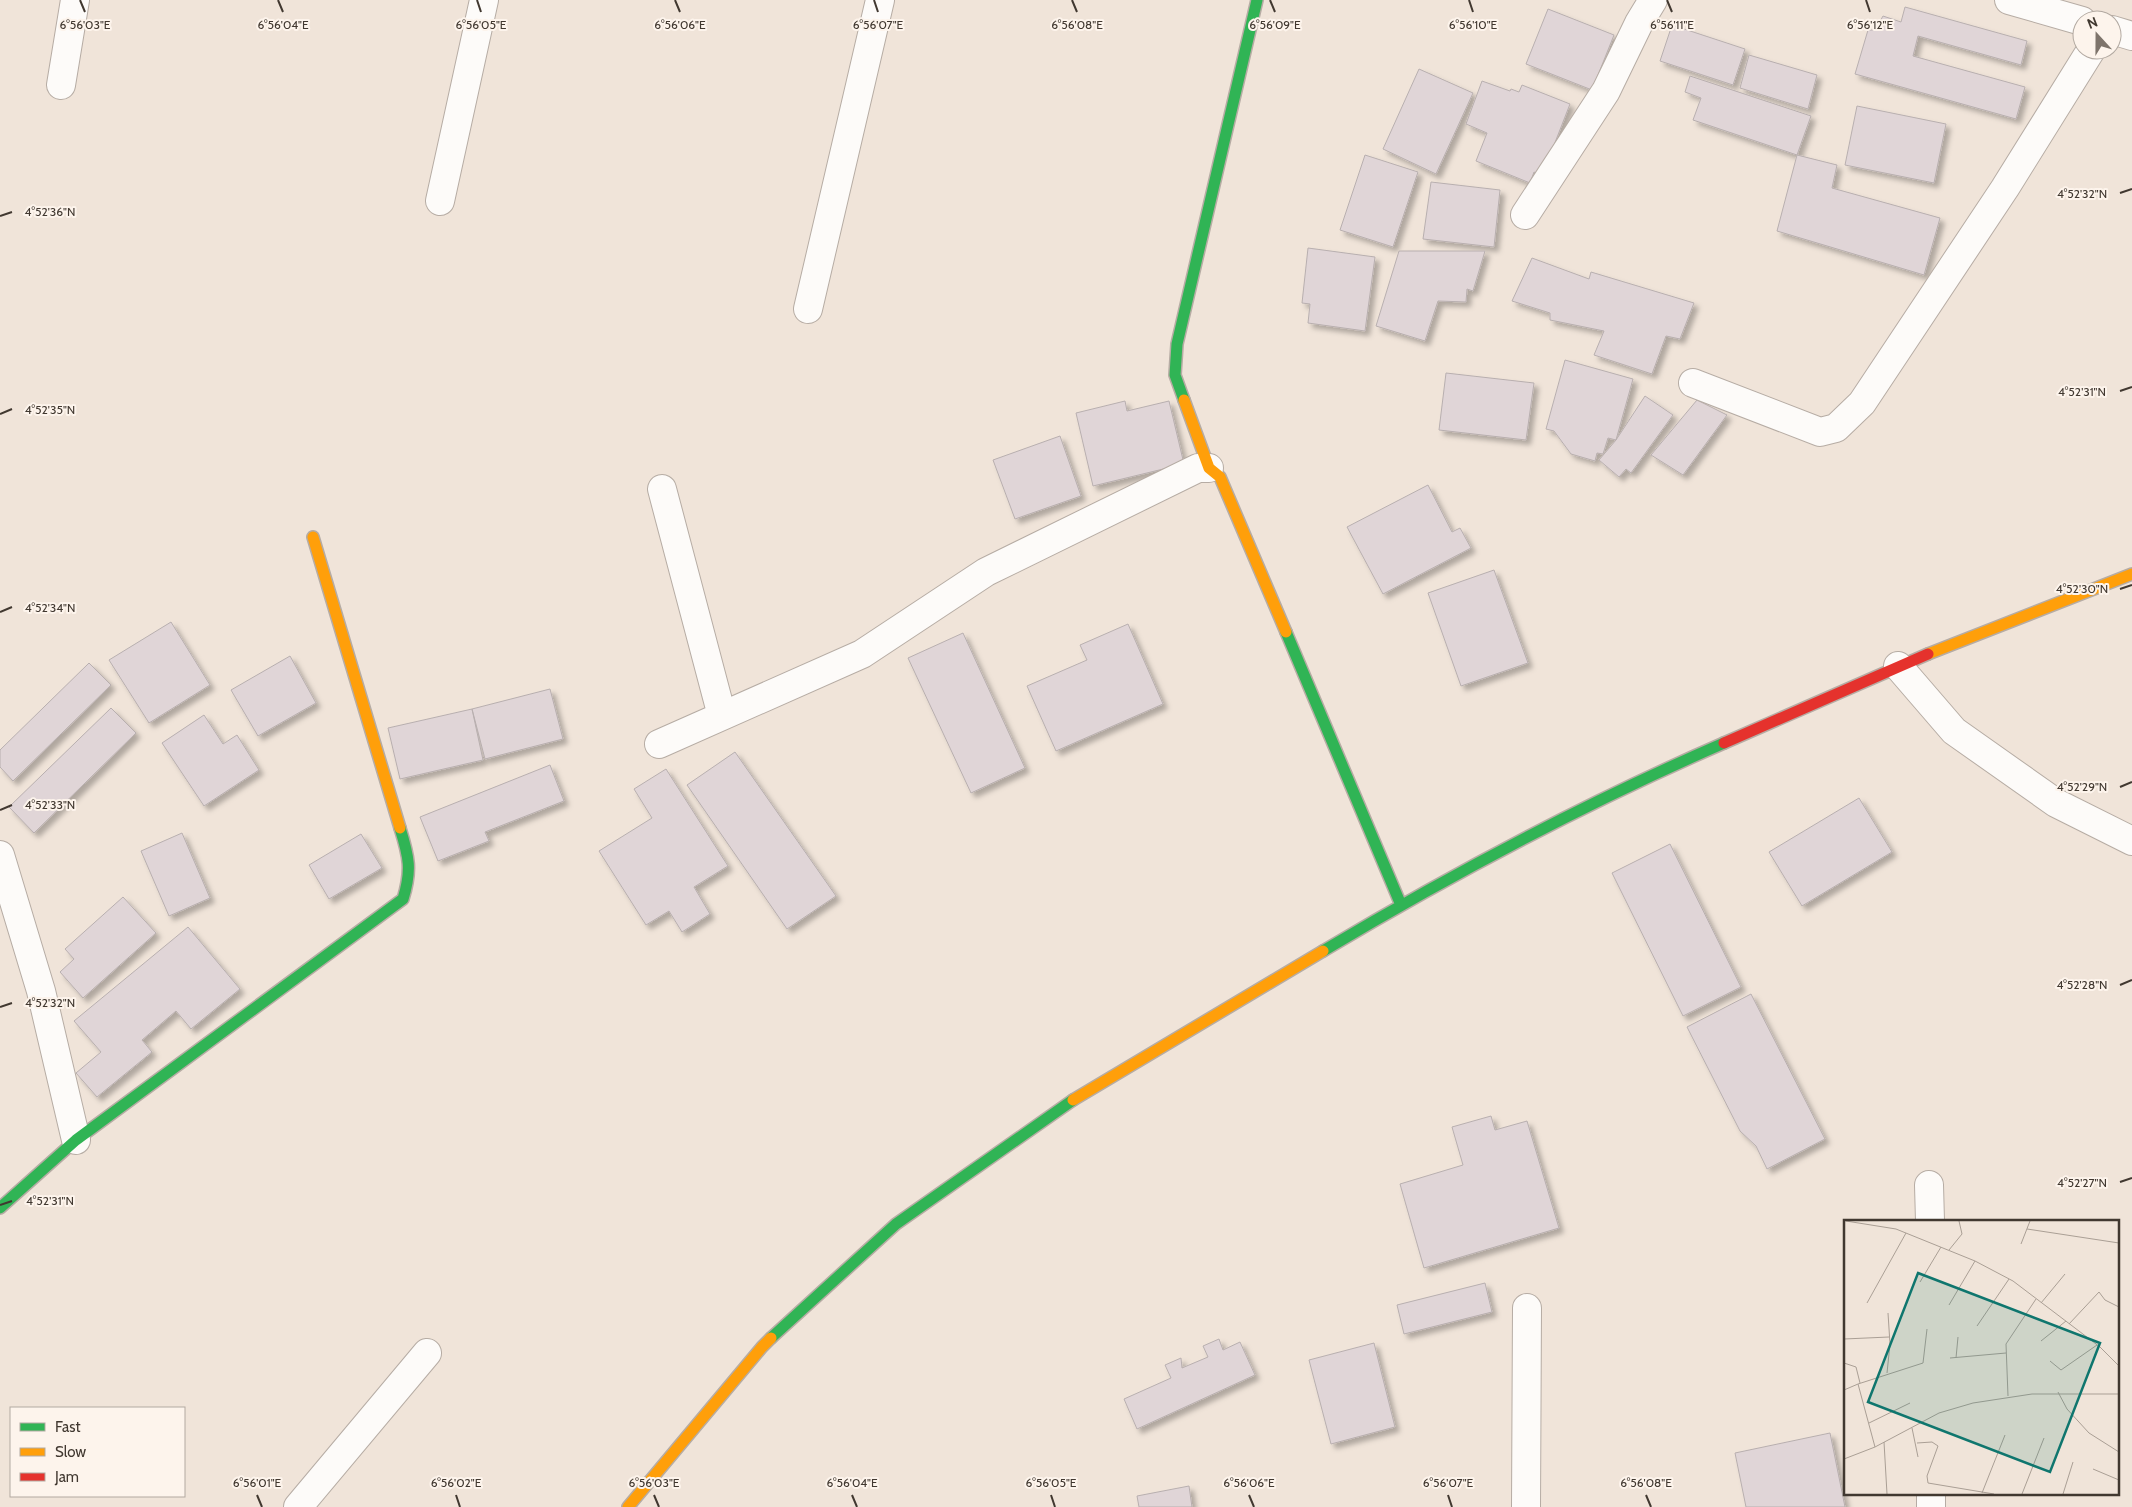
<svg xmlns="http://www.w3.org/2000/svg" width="2132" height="1507" font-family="Cabin,sans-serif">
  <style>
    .building { fill: #e0d5d7; stroke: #b8afaf; filter: url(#shadow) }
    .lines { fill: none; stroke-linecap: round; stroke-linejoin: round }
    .street-casing { stroke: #b6aca4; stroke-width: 30 }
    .fast-casing { stroke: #b6aca4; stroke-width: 14 }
    .slow-casing { stroke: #b6aca4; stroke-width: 14 }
    .jam-casing { stroke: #b6aca4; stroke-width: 14 }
    .street { stroke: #fdfbf9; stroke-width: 28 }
    .fast { stroke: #30b455; stroke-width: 11 }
    .slow { stroke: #ff9f0a; stroke-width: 11 }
    .jam { stroke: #e5322d; stroke-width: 11 }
    .ticks { fill: none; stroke: #413830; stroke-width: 2 }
    .inset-road { fill: none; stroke: #aa9f95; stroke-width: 1 }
    .view { fill: #0f766e; fill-opacity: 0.15; stroke: #0f766e; stroke-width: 2.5 }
    .inset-edge { fill: none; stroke: #413830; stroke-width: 2.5 }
    .ticks-label { font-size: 12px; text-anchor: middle; fill: #413830; stroke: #fdf4ec; stroke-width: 4; stroke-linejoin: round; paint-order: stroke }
  </style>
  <defs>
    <filter id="shadow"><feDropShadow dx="4.5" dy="4.5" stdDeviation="2.5" flood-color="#0004"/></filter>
  </defs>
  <rect width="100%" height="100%" fill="#f0e4d9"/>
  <path class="building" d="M1905 7 2027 41 2021 65 1918 36 1913 56 2025 87 2016 119 1855 74 1868 30H1875L1883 16 1901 22Z
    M1548 9 1614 35 1592 90 1526 64Z
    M1672 25 1745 49 1733 85 1660 61Z
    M1749 55 1817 75 1808 109 1740 88Z
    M1419 69 1473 93 1436 174 1383 149Z
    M1690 76 1811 116 1797 155 1693 120 1701 98 1685 92Z
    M1482 81 1510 91 1511 89 1519 92 1522 85 1570 104 1542 176 1534 172 1530 183 1476 161 1487 133 1466 124Z
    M1857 106 1946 124 1934 183 1845 165Z
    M1365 155 1418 172 1393 247 1340 230Z
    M1797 155 1837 165 1832 188 1940 218 1924 275 1777 231Z
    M1431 182 1500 190 1494 247 1423 239Z
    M1308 248 1375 257 1365 331 1308 323 1310 304 1302 303Z
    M1399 251H1485L1473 291 1467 289 1466 302 1438 301 1425 341 1376 326Z
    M1532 258 1589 279 1591 272 1694 303 1680 339 1666 336 1652 374 1594 355 1604 331 1550 320V313L1512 301Z
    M1565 360 1633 379 1616 440 1608 438 1603 454 1597 453 1595 461 1571 454 1554 431 1546 429Z
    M1446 373 1534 383 1526 440 1439 430Z
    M1645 396 1673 415 1631 473 1626 469 1619 477 1599 460 1616 440Z
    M1697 400 1727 415 1683 475 1651 455Z
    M1125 401 1127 411 1169 401 1184 464 1093 486 1076 413Z
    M1060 436 1081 496 1015 519 993 460Z
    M1428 485 1452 532 1460 528 1471 548 1383 594 1347 527Z
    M1494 570 1528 663 1461 686 1428 593Z
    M171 622 210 685 149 723 109 660Z
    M1128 624 1163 704 1056 751 1027 686 1087 660 1080 645Z
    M963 633 1025 768 971 793 908 658Z
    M290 656 316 703 258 736 231 690Z
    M89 663 111 685 13 781 0 767V750Z
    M550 689 563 739 485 759 472 709Z
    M111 708 136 733 34 833 9 807Z
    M472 709 483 760 400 779 388 728Z
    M204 715 223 744 237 735 259 770 204 806 162 743Z
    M735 752 836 896 787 929 687 785Z
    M550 765 564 801 485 832 489 841 438 861 420 817Z
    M666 769 728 866 694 887 710 914 682 932 669 911 646 925 599 851 652 818 634 789Z
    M1859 798 1892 852 1802 906 1769 852Z
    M182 833 210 898 169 916 141 851Z
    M361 834 382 868 329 899 309 865Z
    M1670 844 1741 987 1683 1016 1612 873Z
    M123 897 156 933 83 998 60 972 74 959 65 949Z
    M188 927 240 989 191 1029 176 1011 142 1040 152 1052 97 1097 76 1073 101 1052 74 1021Z
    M1751 994 1825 1139 1767 1169 1756 1146 1740 1131 1687 1027Z
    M1491 1116 1495 1130 1527 1121 1559 1228 1424 1268 1400 1184 1463 1165 1452 1127Z
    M1485 1283 1492 1312 1404 1334 1397 1305Z
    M1219 1339 1223 1350 1240 1342 1255 1375 1137 1429 1124 1399 1171 1378 1165 1365 1181 1358 1182 1368 1208 1357 1203 1346Z
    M1374 1343 1395 1427 1331 1444 1309 1360Z
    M1830 1433 1845 1507H1746L1735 1453Z
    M1189 1486 1192 1507H1139L1137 1496Z"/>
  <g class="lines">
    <defs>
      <path id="street" d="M2009 0 2082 21
        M2112 30 2132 36
        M61 85 75 0
        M440 201 484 0
        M1525 215 1606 91 1639 23 1653 0
        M808 309 880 0
        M1693 383 1820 432 1836 428 1862 403 2005 188 2091 50
        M662 489 722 716
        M1898 666 1954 731 2056 803 2132 841
        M659 744 862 654 986 572 1198 468H1209
        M0 855 41 991 76 1140
        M1929 1185 1930 1221
        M1931 1493V1507
        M298 1507 427 1353
        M1526 1507 1527 1308"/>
      <path id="fast" d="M1184 400 1175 375 1177 344 1257 0
        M1286 632 1401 905
        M1323 951C1452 874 1586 803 1724 743
        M0 1208 76 1140 403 899C412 870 409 857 400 828
        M771 1338 896 1224 1073 1100"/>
      <path id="slow" d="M1184 400 1209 468 1220 477 1286 632
        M313 537 400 828
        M1928 654 2132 574
        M1073 1100 1323 951
        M628 1507 762 1347 771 1338"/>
      <path id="jam" d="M1724 743 1928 654"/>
    </defs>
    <use href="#street" class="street-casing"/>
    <use href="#fast" class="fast-casing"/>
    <use href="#slow" class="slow-casing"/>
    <use href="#jam" class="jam-casing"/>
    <use href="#street" class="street"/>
    <use href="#fast" class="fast"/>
    <use href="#slow" class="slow"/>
    <use href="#jam" class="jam"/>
  </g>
  <path class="ticks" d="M80 0 85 12M278 0 283 12M477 0 481 12M675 0 680 12M874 0 878 12M1072 0 1077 12M1270 0 1275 12M1469 0 1473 12M1667 0 1672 12M1866 0 1870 12M2120 193 2132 189M0 216 12 212M2120 391 2132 387M0 414 12 409M2120 589 2132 585M0 612 12 607M2120 787 2132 782M0 810 12 805M2120 985 2132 980M0 1007 12 1003M2120 1182 2132 1178M0 1205 12 1201M257 1495 262 1507M456 1495 460 1507M654 1495 659 1507M852 1495 857 1507M1051 1495 1055 1507M1249 1495 1254 1507M1448 1495 1452 1507M1646 1495 1651 1507"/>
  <g transform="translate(1844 1220)">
    <rect width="275" height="275" fill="#f0e4d9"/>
    <path class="inset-road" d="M2 1 52 9 131 41 169 61 256 127 275 146M183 9 275 23M177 24 186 1M105 30 118 14 115 1M76 62 97 27M23 83 62 13M197 83 221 54M105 85 131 41M225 104 255 72 261 80 275 87M133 106 165 59M0 119 45 117M197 121 222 101M106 138 162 133M112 138 114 117M206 141 217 150 253 125M0 143 12 147 16 163M43 153 46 124 44 93M14 164 79 143 83 109M0 170 14 164 31 227M214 172 223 189 245 213 275 232M164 176 162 124 192 79M25 203 66 183M68 208 74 237M40 222 43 274M73 223 88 222 94 226 83 256 84 263 150 274M0 239 31 227 95 193 129 183 188 174H275M249 249 275 260M138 273 161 215M178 274 200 218M219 274 229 242"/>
    <path class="view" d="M74 53 256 123 206 252 24 182Z"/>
    <rect width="275" height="275" class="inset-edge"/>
  </g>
  <g class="ticks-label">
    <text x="85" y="29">6°56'03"E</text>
    <text x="283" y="29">6°56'04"E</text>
    <text x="481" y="29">6°56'05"E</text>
    <text x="680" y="29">6°56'06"E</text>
    <text x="878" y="29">6°56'07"E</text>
    <text x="1077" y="29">6°56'08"E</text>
    <text x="1275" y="29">6°56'09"E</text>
    <text x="1473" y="29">6°56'10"E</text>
    <text x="1672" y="29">6°56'11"E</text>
    <text x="1870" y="29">6°56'12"E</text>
    <text x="2082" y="198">4°52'32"N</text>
    <text x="50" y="216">4°52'36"N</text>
    <text x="2082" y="396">4°52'31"N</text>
    <text x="50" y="414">4°52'35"N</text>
    <text x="2082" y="593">4°52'30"N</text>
    <text x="50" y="612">4°52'34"N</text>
    <text x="2082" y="791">4°52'29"N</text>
    <text x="50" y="809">4°52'33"N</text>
    <text x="2082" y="989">4°52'28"N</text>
    <text x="50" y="1007">4°52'32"N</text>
    <text x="2082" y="1187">4°52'27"N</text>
    <text x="50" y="1205">4°52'31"N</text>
    <text x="257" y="1487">6°56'01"E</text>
    <text x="456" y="1487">6°56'02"E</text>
    <text x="654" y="1487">6°56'03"E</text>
    <text x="852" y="1487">6°56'04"E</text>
    <text x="1051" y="1487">6°56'05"E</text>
    <text x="1249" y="1487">6°56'06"E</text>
    <text x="1448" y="1487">6°56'07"E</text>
    <text x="1646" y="1487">6°56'08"E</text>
  </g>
  <rect x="10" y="1407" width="175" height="90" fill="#fdf4ec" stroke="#b2a9a1"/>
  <rect x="20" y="1423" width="25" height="8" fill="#30b455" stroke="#b2a9a1"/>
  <text x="55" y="1432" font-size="15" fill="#413830">Fast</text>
  <rect x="20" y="1448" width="25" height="8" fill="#ff9f0a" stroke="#b2a9a1"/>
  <text x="55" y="1457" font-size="15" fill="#413830">Slow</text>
  <rect x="20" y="1473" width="25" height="8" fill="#e5322d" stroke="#b2a9a1"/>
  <text x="55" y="1482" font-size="15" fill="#413830">Jam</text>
  <g transform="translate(2097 35) rotate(339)"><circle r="24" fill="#fdf4ec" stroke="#b2a9a1"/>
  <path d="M0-4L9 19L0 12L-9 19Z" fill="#7e746b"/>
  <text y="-8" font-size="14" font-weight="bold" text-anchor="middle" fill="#413830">N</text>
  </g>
</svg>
